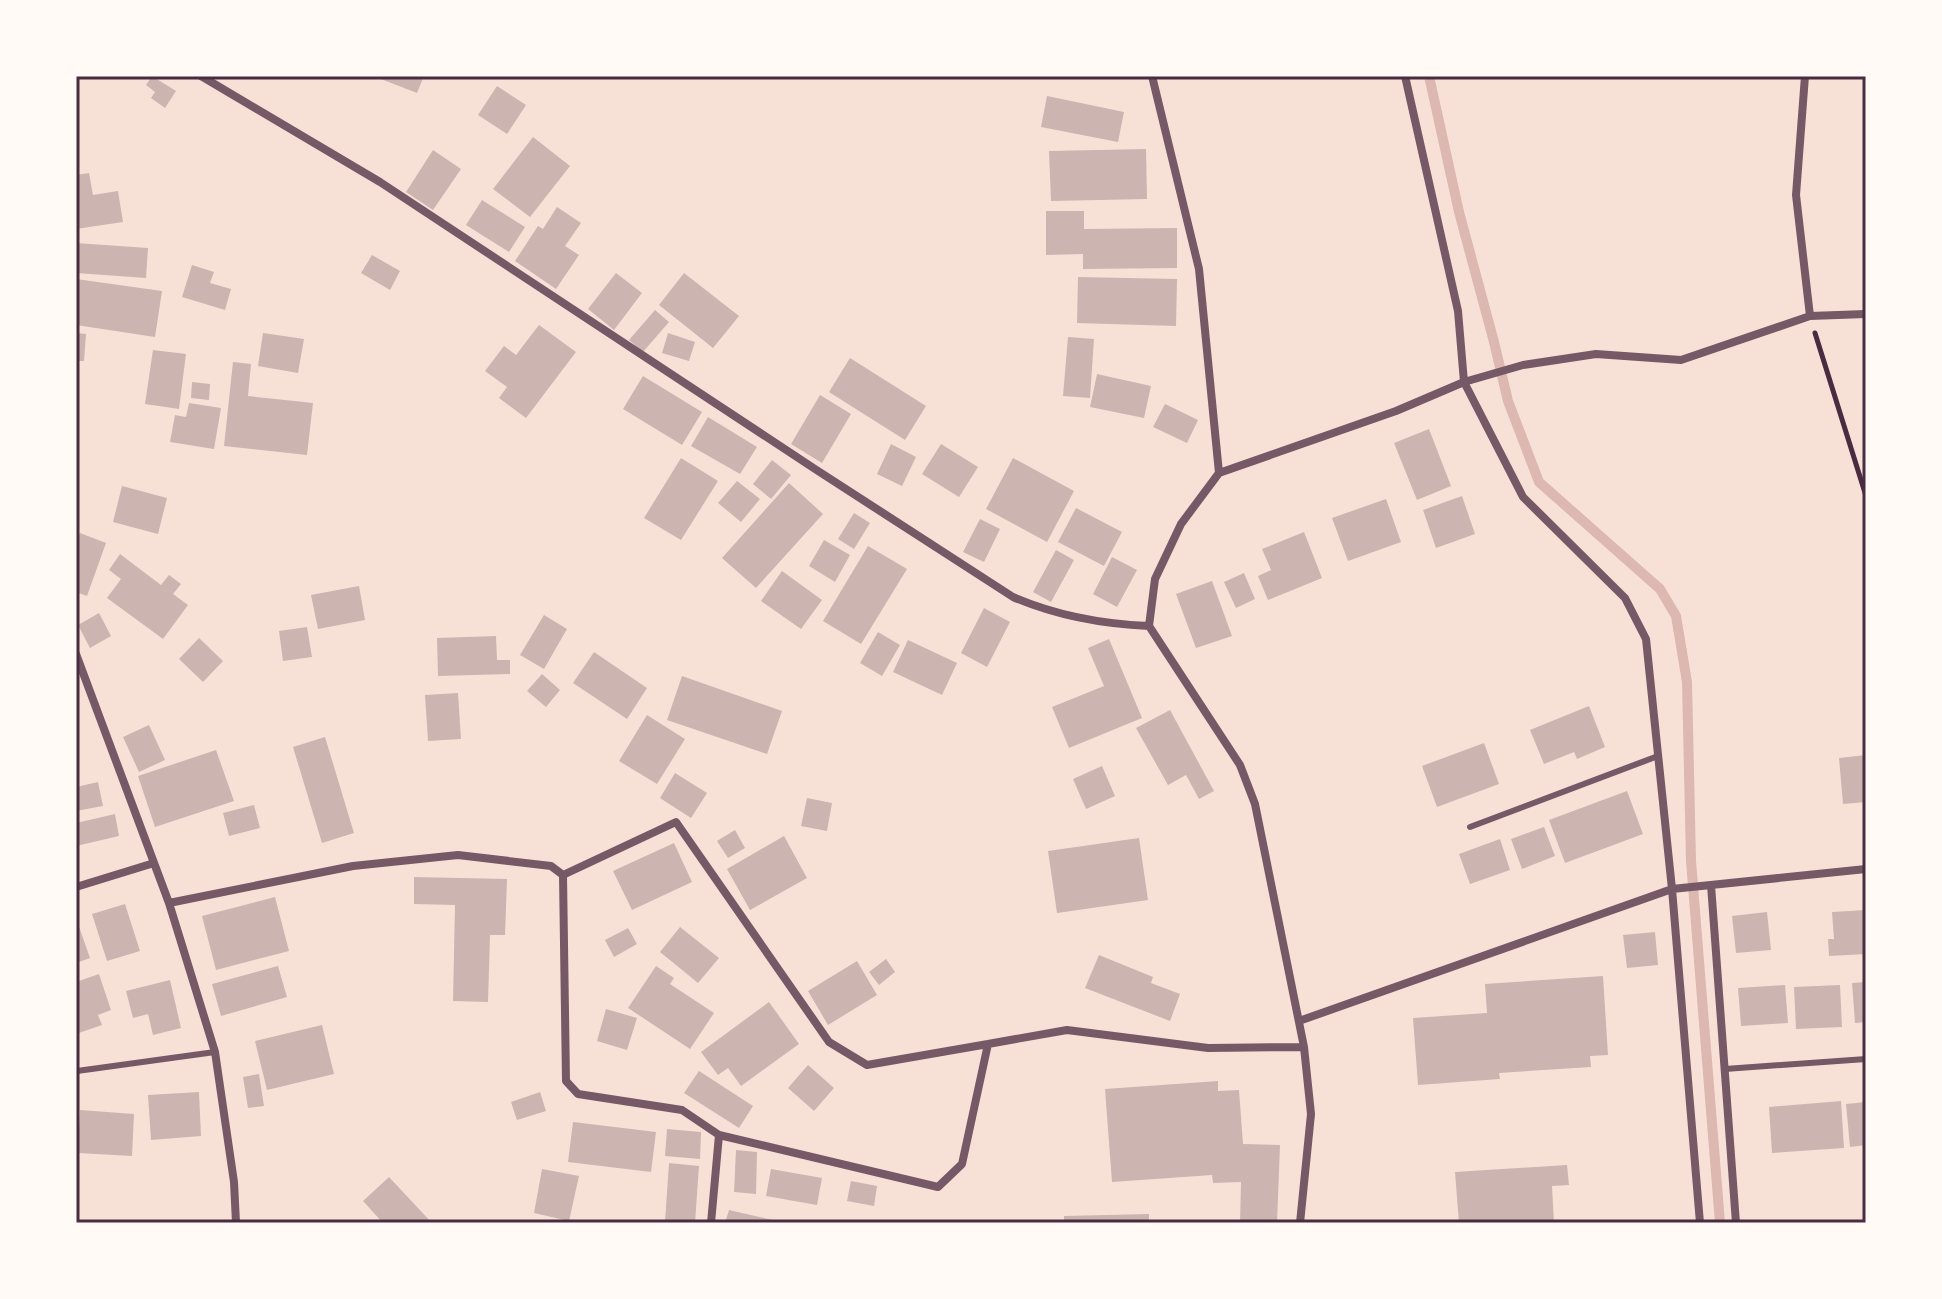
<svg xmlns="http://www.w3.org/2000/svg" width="1942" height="1299" font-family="'Work Sans',sans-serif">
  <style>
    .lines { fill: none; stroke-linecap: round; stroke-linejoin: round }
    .stream { stroke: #dcb8b0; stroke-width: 10 }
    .building { fill: #ccb4b1 }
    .path { stroke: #4a2c40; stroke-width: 5 }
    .service { stroke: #755966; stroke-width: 6 }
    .minor { stroke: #755966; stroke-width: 8 }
    .neatline { fill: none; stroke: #4a2c40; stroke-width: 3 }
  </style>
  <rect width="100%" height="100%" fill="#f7e1d7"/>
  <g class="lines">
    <path class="stream" d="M1429 76 1459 212 1494 342 1508 401 1539 482 1660 589 1676 616 1687 682 1691 861 1720 1223"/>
  </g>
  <path class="building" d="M152 76 176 91 165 108 151 98 155 92 146 85Z
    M373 76H424L417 93Z
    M497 86 526 105 507 134 478 115Z
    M1047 96 1124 112 1118 142 1041 127Z
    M533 137 570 166 530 217 493 189Z
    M1146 149 1147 199 1051 201 1049 151Z
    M433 150 461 169 433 210 406 192Z
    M89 173 93 195 118 191 123 222 76 229V175Z
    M482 200 525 227 509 252 466 225Z
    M557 207 581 223 565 246 579 255 556 289 515 261 538 226 543 229Z
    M1046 211H1084V229L1177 228V268L1083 269V254L1046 255Z
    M76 243 148 248 146 278 76 273Z
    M372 255 400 271 390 290 361 273Z
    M192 265 214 272 210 283 231 289 225 310 182 297Z
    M616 273 642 293 614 330 588 309Z
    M684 273 739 316 713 348 659 305Z
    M1078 277 1177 279 1176 326 1077 323Z
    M76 279 162 291 155 337 76 325Z
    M655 310 669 322 643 352 629 340Z
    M539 325 576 352 526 418 499 398 507 387 485 371 504 346 516 355Z
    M76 333 86 334 84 361H76Z
    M263 333 304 339 298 373 258 366Z
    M668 333 695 342 689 361 662 353Z
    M1068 337 1094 339 1090 398 1063 396Z
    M153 350 186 354 179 409 145 404Z
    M850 358 926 406 905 440 829 392Z
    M233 362 251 364 248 396 313 403 307 455 224 446Z
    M1097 374 1151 386 1144 418 1090 407Z
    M643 376 702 412 682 445 623 409Z
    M192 382 210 384 209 400 191 398Z
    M820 395 851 414 822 463 791 444Z
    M189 403 221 408 214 449 170 442 175 415 186 417Z
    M1165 404 1198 420 1187 443 1153 427Z
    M708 417 757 447 740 474 691 446Z
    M1429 429 1451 486 1417 500 1394 443Z
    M891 444 916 457 902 486 877 474Z
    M941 444 978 467 959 497 922 474Z
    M681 458 718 481 681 540 644 518Z
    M1013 458 1074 491 1047 542 986 509Z
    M772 460 791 475 771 499 753 484Z
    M737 481 760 499 741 522 718 503Z
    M789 483 823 514 756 588 722 558Z
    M122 486 167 498 158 534 113 522Z
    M1462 496 1475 534 1436 548 1423 510Z
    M1386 499 1401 542 1348 561 1332 518Z
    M1076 508 1122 532 1104 566 1058 542Z
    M854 513 870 523 854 549 838 539Z
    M980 519 1000 529 984 562 963 552Z
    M1304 532 1322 578 1268 600 1258 576 1271 570 1262 549Z
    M80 533 106 543 87 596 76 592V544Z
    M824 540 850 555 835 582 809 566Z
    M868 546 907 569 861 644 823 621Z
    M1056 550 1074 560 1051 602 1033 592Z
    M120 554 161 585 169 575 181 584 173 594 188 605 163 639 107 598 121 579 109 570Z
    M1112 557 1137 570 1117 607 1093 594Z
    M782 571 822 600 801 629 761 601Z
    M1244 573 1255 599 1236 608 1224 582Z
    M1212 581 1232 636 1196 648 1176 594Z
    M359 586 365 620 318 629 311 595Z
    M984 608 1010 622 987 667 961 653Z
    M99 613 111 636 90 648 78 625Z
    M544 615 567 629 544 669 520 655Z
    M307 627 312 657 283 661 279 631Z
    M878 632 900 645 882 676 860 663Z
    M496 636 497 660H510V674L438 676 437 638Z
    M199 638 223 661 203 682 179 659Z
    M1109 639 1142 718 1069 748 1052 707 1104 686 1088 648Z
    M908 640 957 663 942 695 893 672Z
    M594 652 647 688 627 719 573 683Z
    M542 674 560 690 546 707 527 691Z
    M682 676 782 711 767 754 667 720Z
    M458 693 461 739 428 741 425 695Z
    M1589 706 1605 747 1577 759 1574 752 1544 764 1530 730Z
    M1170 710 1214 791 1199 799 1186 775 1168 785 1136 728Z
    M647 715 685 739 657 784 619 761Z
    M149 725 165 760 139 772 123 737Z
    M325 737 354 833 322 843 293 747Z
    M1484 743 1499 784 1437 807 1422 766Z
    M216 750 234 801 155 827 138 776Z
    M1866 755V802L1843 804 1839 758Z
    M1102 766 1115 796 1086 809 1073 779Z
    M675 773 707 793 691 818 660 798Z
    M98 782 103 806 76 811V787Z
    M1627 791 1643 834 1565 863 1549 820Z
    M807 798 832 803 827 831 801 826Z
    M254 805 260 828 229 836 223 813Z
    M115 814 119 836 76 846V823Z
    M1544 827 1555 856 1522 869 1511 839Z
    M735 830 745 848 728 858 717 841Z
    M784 836 807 878 750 910 727 869Z
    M1139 838 1148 900 1057 913 1048 851Z
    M1500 839 1510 870 1470 884 1459 854Z
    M674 843 692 882 632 910 613 871Z
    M414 877 507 879 505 935H490L488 1002 453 1001 455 905 414 904Z
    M275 897 289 951 216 970 202 916Z
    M125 904 140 951 107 961 92 914Z
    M1865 910 1866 954 1829 956 1828 939H1834L1832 912Z
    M1767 912 1771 950 1736 953 1732 916Z
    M76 918 90 958 76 963Z
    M680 927 719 958 698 983 660 952Z
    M628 928 637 944 614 957 605 940Z
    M1655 932 1658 965 1627 968 1623 935Z
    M1099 955 1153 977 1151 983 1180 994 1170 1021 1085 988Z
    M886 959 895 972 879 985 869 972Z
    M857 961 877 995 828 1025 808 991Z
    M278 966 287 997 221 1016 212 984Z
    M656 966 674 978 670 984 714 1013 690 1049 628 1008Z
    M99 974 111 1010 98 1015 102 1025 76 1034V982Z
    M1603 976 1608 1055 1590 1056 1591 1067 1499 1073 1500 1079 1418 1085 1413 1018 1487 1013 1485 984Z
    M170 980 181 1028 153 1035 148 1014 133 1018 126 991Z
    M1866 982V1022L1855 1023 1852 983Z
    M1785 985 1788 1023 1741 1026 1738 988Z
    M1840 985 1842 1027 1796 1029 1794 987Z
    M769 1002 799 1044 741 1086 728 1068 718 1075 701 1052Z
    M606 1009 637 1018 627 1050 597 1041Z
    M322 1025 334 1074 267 1090 255 1041Z
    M808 1065 834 1088 814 1111 788 1088Z
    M699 1071 753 1106 739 1128 684 1093Z
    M259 1074 264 1106 248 1108 243 1077Z
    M1218 1081V1091L1239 1090 1243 1144 1280 1145 1277 1223H1240L1241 1182 1213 1183 1212 1175 1112 1182 1105 1089Z
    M199 1092 201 1136 151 1140 148 1095Z
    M540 1092 546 1111 517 1120 511 1102Z
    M1841 1101 1844 1148 1772 1153 1769 1107Z
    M1866 1102V1145L1850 1147 1846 1104Z
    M80 1110 134 1114 132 1156 78 1153Z
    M573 1122 656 1132 651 1172 568 1162Z
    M667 1129 701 1132 700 1159 665 1156Z
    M736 1150 757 1152 756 1194 734 1192Z
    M669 1163 699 1166 695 1223 665 1222Z
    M1567 1165 1569 1185 1552 1186 1554 1223H1459L1455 1172Z
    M542 1169 579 1176 569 1221 534 1213Z
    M771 1169 822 1178 817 1205 766 1196Z
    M389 1177 432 1223H383L363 1201Z
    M851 1181 877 1186 874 1206 847 1201Z
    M729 1210 781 1222V1223H725Z
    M1149 1214V1223H1064V1216Z"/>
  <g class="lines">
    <path class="path" d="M1815 333 1866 496"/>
    <path class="service" d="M1470 827 1658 756
      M1725 1069 1866 1059
      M77 1071 215 1052"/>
    <path class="minor" d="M201 76 380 182 815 469 1013 597C1057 616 1101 624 1149 626
      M1152 76 1199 269 1219 473
      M1405 76 1458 311 1464 382 1523 497 1625 598 1646 639 1672 889 1700 1223
      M1805 76 1796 195 1810 316
      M76 654 169 903 215 1052 234 1182 236 1223
      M563 875 676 822 829 1042 867 1065 988 1044
      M1711 885 1736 1223
      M76 887 154 863
      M169 903 353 866 458 855 551 866 563 875 566 1081 578 1094 682 1110 719 1135 938 1187 962 1164 988 1044 1067 1030 1208 1048 1304 1047
      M1299 1021 1672 889 1866 869
      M711 1223 719 1135
      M1300 1223 1311 1114 1304 1047 1255 804 1240 765 1149 626 1155 579 1181 524 1219 473 1396 411 1464 382 1523 365 1596 354 1681 360 1810 316 1866 314"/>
  </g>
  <rect width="1942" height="1299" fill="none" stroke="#fffaf5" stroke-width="156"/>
  <rect x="78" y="78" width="1786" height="1143" class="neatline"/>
</svg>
